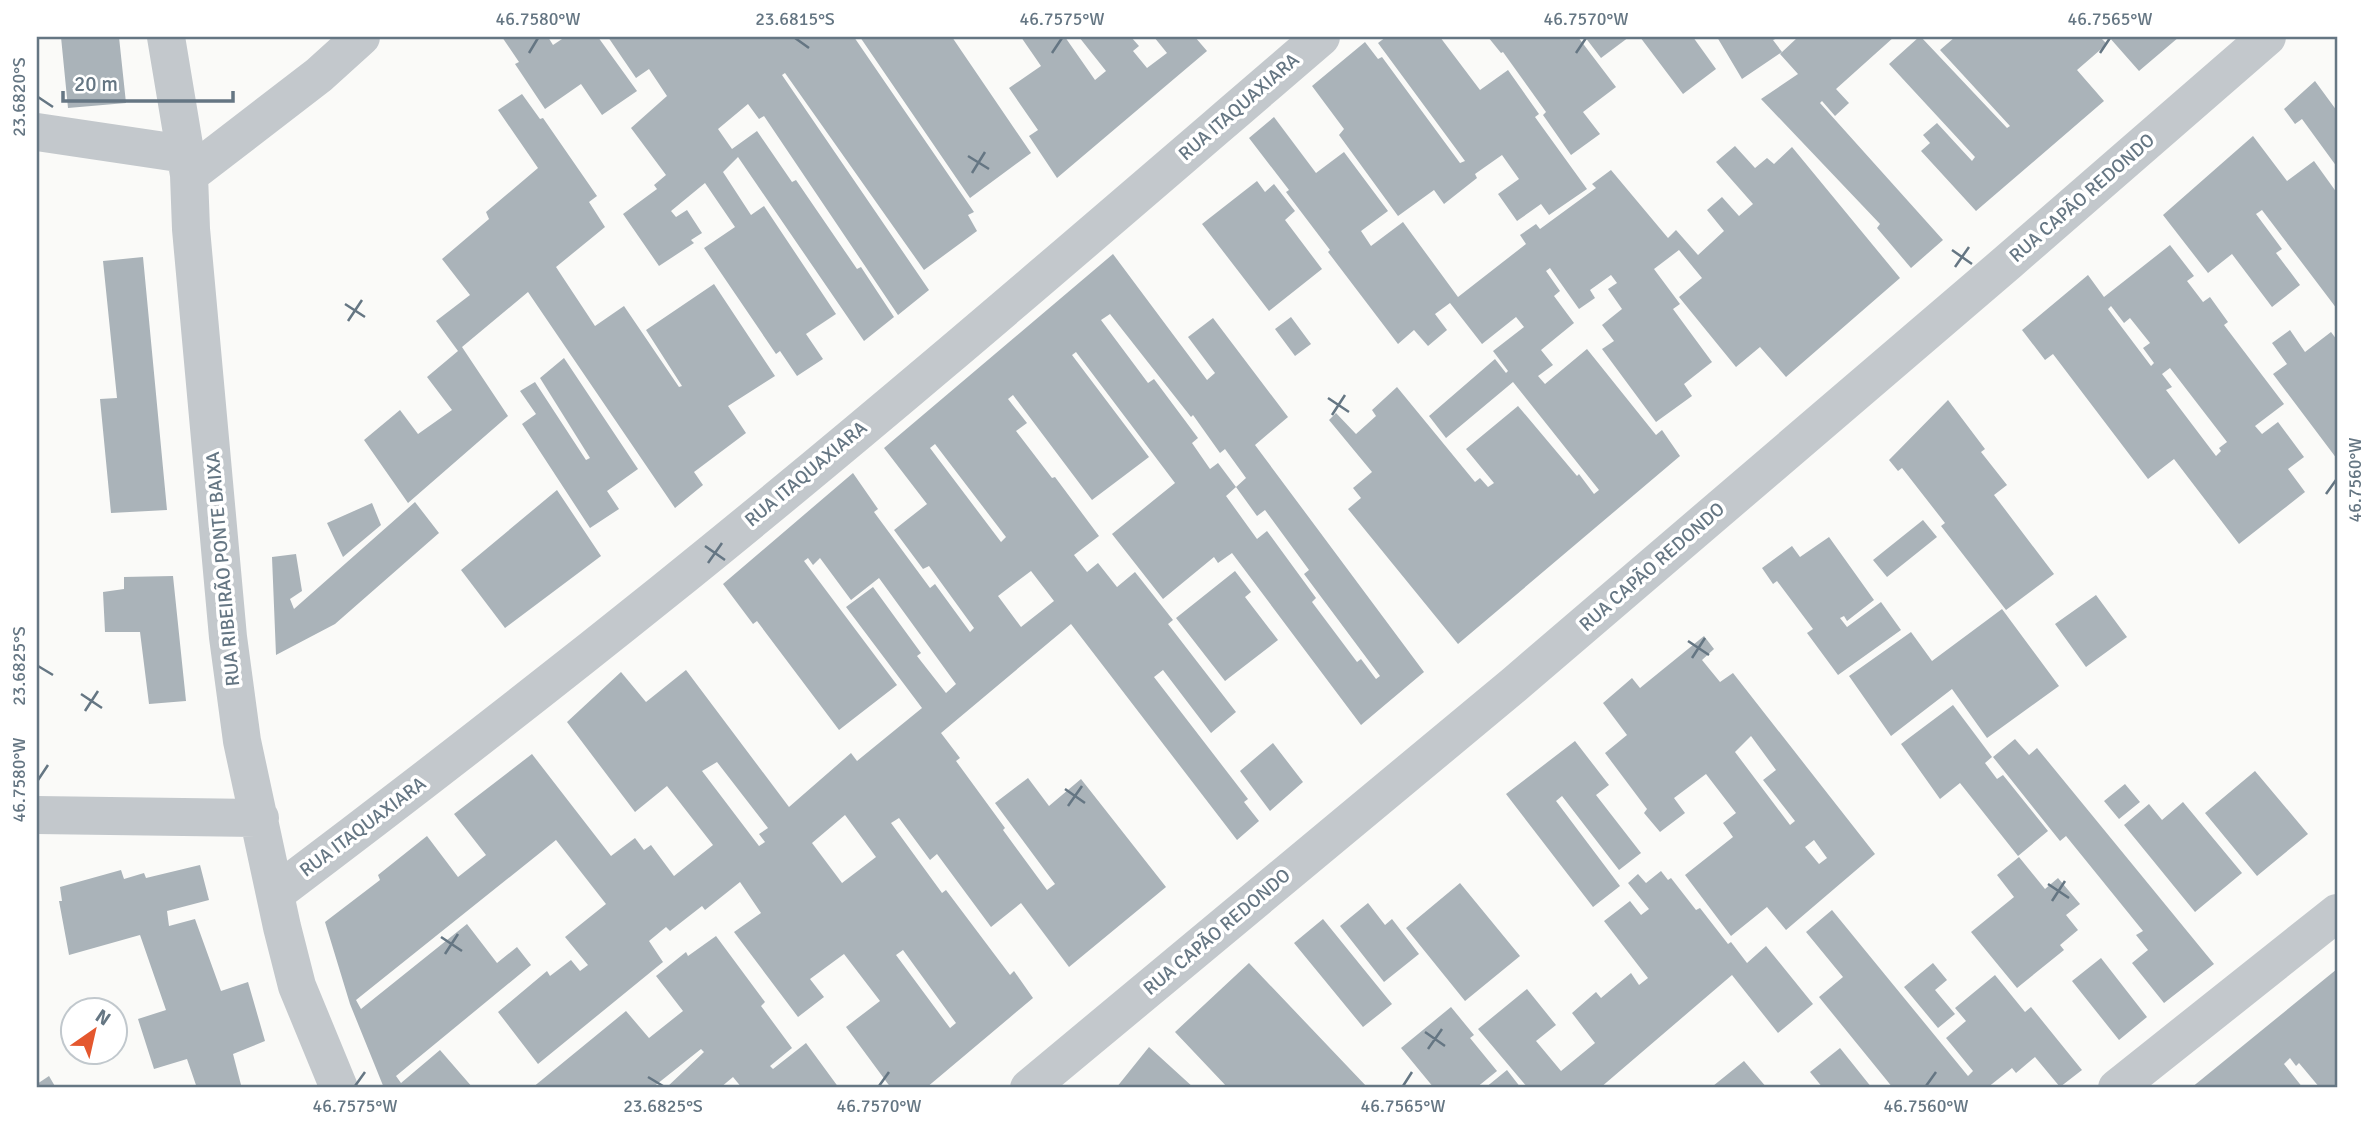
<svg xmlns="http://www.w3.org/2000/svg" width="2374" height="1125" font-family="Signika,sans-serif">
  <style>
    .building { fill: #aab3b9; fill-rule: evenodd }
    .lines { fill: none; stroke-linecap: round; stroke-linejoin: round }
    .minor { stroke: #c3c8cc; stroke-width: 38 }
    .ticks { fill: none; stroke: #657683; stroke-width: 2.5 }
    .labels { text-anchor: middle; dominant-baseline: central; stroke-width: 7; stroke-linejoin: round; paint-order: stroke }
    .street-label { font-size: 19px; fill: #657683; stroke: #fff }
    .neatline { fill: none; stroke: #657683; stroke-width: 2.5 }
    .ticks-label { font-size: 18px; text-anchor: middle; fill: #657683 }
  </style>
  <rect width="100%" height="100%" fill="#fafaf8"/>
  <path class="building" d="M61 37H119L126 103 68 108Z
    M502 37H548L553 45 565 37H598L637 91 602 115 581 84 545 109 515 64 519 62Z
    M608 37H854L974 212 968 215 977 231 924 270 785 73 782 75 929 290 898 315 764 116 759 119 748 104 718 129 732 149 757 131 792 182 796 180 857 269 861 267 894 317 864 341 738 157 723 172 751 215 764 206 836 314 806 334 823 359 797 376 780 351 776 354 704 248 735 227 705 183 671 211 676 217 687 210 702 233 691 240 694 243 659 266 623 214 657 189 654 185 666 175 631 128 667 96 649 69 636 78Z
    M860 37H952L1031 153 970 198Z
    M1021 37H1065L1095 80 1106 71 1079 37H1131L1139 46 1133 51 1147 68 1167 53 1154 37H1195L1207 51 1057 178 1029 136 1038 130 1009 88 1041 66Z
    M1386 37H1440L1480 90 1508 70 1539 114 1535 117 1587 189 1549 215 1541 204 1517 221 1498 194 1519 179 1502 155 1475 174 1477 178 1444 204 1434 190 1398 216 1339 135 1344 129 1312 86 1365 42 1378 59 1382 57 1460 163 1465 161 1378 43Z
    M1488 37H1578L1616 87 1583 112 1600 134 1571 155 1543 115 1546 112 1503 52 1501 53Z
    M1585 37H1629L1601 58Z
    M1640 37H1693L1716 69 1683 94Z
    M1717 37H1780L1773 40 1782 52 1742 79Z
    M1798 37H1894L1836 89 1849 103 1835 116 1822 101 1820 103 1943 240 1911 268 1877 228 1880 224 1761 99 1798 74 1780 54Z
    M1919 37H1921L2007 128 2010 126 1940 50 1955 37H1984L1986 39 1988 37H2100L2107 44 2077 70 2104 101 1976 211 1921 151 1930 143 1923 135 1937 123 1972 161 1975 157 1889 64Z
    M2109 37H2179L2139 71Z
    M2315 81 2337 111V167L2302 119 2295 124 2284 109Z
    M522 94 540 119 543 118 597 196 589 202 605 227 556 267 595 326 624 306 679 387 682 386 646 330 714 284 775 376 728 406 746 433 694 472 703 485 675 508 528 292 462 347 508 416 408 503 364 440 400 410 418 434 452 410 427 377 458 351 436 321 470 295 442 259 489 219 486 212 538 168 498 110Z
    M1274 117 1316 173 1344 152 1388 211 1361 231 1371 246 1403 222 1458 297 1526 244 1520 235 1536 224 1540 229 1596 188 1592 184 1611 170 1668 238 1676 230 1698 255 1724 231 1707 210 1722 197 1739 216 1753 204 1716 162 1735 146 1755 168 1767 158 1774 164 1792 147 1900 278 1786 377 1760 347 1736 367 1679 297 1702 278 1679 250 1654 269 1680 304 1673 309 1712 362 1684 384 1692 396 1656 422 1602 349 1614 341 1602 325 1622 309 1608 289 1617 283 1611 275 1590 290 1595 298 1579 309 1550 268 1546 271 1560 291 1554 296 1574 323 1541 350 1553 365 1538 376 1545 384 1587 349 1656 435 1662 430 1680 456 1458 644 1348 509 1361 498 1353 488 1372 472 1329 420 1336 413 1356 434 1376 416 1372 410 1397 387 1475 482 1480 478 1488 487 1494 483 1466 449 1518 406 1577 476 1579 474 1594 494 1599 490 1513 382 1446 438 1429 416 1495 359 1506 373 1508 371 1493 351 1524 327 1516 317 1482 344 1450 303 1435 314 1447 330 1428 346 1414 330 1398 344 1328 252 1330 250 1286 192 1289 190 1249 138Z
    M2253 136 2287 181 2314 161 2337 193V309L2262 210 2256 214 2282 249 2276 253 2300 285 2272 307 2232 254 2208 273 2163 215Z
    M1257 181 1265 192 1274 184 1295 211 1285 220 1322 269 1269 311 1202 224Z
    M2170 245 2194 276 2187 281 2203 302 2210 297 2228 322 2224 325 2284 404 2255 426 2262 434 2278 422 2304 457 2288 469 2305 492 2239 544 2174 459 2148 479 2053 354 2045 360 2022 330 2088 275 2104 297ZM2111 306 2124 323 2130 318 2150 343 2143 348 2154 363 2151 366 2108 309ZM2170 368 2227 442 2219 448 2221 451 2216 456 2166 390 2172 387 2162 374Z
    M1113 254 1207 380 1215 373 1188 337 1213 318 1288 417 1255 445 1424 672 1361 725 1232 553 1218 563 1214 557 1163 599 1112 534 1175 483 1076 352 1072 355 1149 457 1092 500 1013 395 1008 399 1027 423 1016 431 1052 478 1055 477 1099 536 1074 555 1087 572 1098 563 1117 587 1135 572 1173 620 1168 624 1236 712 1211 733 1163 670 1154 677 1248 799 1244 802 1259 821 1237 840 1071 624 941 733 960 758 956 761 1005 828 1003 830 1047 890 1055 884 995 803 1028 778 1049 806 1081 779 1166 887 1069 967 1021 903 991 927 937 854 930 860 899 818 891 823 942 893 946 890 1010 975 1014 971 1033 998 926 1088H891L846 1027 880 1001 844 954 810 979 824 997 798 1017 734 932 761 913 740 882 705 910 702 906 670 931 666 927 649 941 663 962 538 1064 498 1012 547 971 550 976 571 960 580 971 588 965 565 937 606 904 556 840 356 1000 361 1009 467 924 497 963 517 947 531 965 396 1076 401 1083 440 1050 473 1088H384L350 1004 325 922 380 880 378 875 427 836 458 877 486 855 454 814 532 754 611 856 635 838 644 850 651 845 674 876 713 845 667 786 635 812 567 722 621 672 646 702 686 670 789 807 851 753 857 761 922 708 846 607 873 587 921 653 917 656 946 693 956 684 879 578 851 600 820 558 813 565 808 558 804 561 897 685 839 730 757 621 753 624 723 584 853 473 878 509 874 512 930 588 935 584 970 632 974 628 929 566 923 569 894 530 927 504 884 448ZM1110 314 1191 417 1193 415 1220 453 1225 449 1246 478 1236 487 1257 516 1265 510 1309 570 1304 574 1380 676 1376 679 1361 659 1357 662 1312 602 1316 598 1267 531 1257 539 1226 496 1236 487 1218 463 1210 469 1192 443 1198 438 1154 379 1148 383 1101 320ZM935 444 1006 537 1001 542 930 448ZM1031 571 1054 601 1021 627 998 596ZM717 762 768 828 759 834 765 842 759 846 702 771ZM845 815 876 857 842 883 812 843ZM903 950 956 1023 950 1028 896 955Z
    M143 257 167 510 111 513 100 399 117 398 103 261Z
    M1291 317 1311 344 1295 356 1275 329Z
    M2290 330 2305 352 2331 332 2337 340V459L2273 374 2287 364 2272 343Z
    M564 358 638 469 607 491 619 509 590 528 522 424 536 414 520 391 535 382 586 460 590 458 540 378Z
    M1948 400 1985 449 1981 452 2007 485 1994 495 2054 574 2006 610 1941 526 1945 523 1902 468 1898 471 1889 460Z
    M557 490 601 556 505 628 461 570Z
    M415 502 439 533 335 624 276 655 272 557 296 554 302 591 290 599 294 609Z
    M372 503 381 525 343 557 327 523Z
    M1923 520 1937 537 1887 577 1873 560Z
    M1829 537 1874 600 1847 621 1844 616 1840 618 1847 627 1881 602 1901 630 1838 675 1807 633 1813 629 1777 581 1773 584 1762 568 1792 546 1800 557Z
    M1235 571 1251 592 1245 597 1278 640 1225 681 1176 618Z
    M173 576 186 701 149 704 140 632H105L103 592 124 589V577Z
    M2096 595 2127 637 2086 667 2055 624Z
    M2002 609 2059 686 1987 738 1952 689 1891 736 1849 676 1911 632 1932 661Z
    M1704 636 1714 649 1702 660 1720 682 1733 673 1875 854 1786 930 1767 907 1731 936 1685 875 1733 837 1723 823 1736 813 1706 774 1674 798 1685 813 1660 832 1644 813 1647 809 1605 753 1627 735 1603 703 1632 678 1640 688ZM1751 736 1776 770 1763 780 1795 821 1790 825 1735 752ZM1814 840 1827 858 1819 864 1805 847Z
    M1953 705 1992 757 1985 763 1997 779 2003 775 2048 831 2018 856 1960 783 1940 799 1901 744Z
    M2015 739 2029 755 2037 748 2214 964 2164 1003 2132 963 2148 950 2136 935 2143 931 2066 836 2060 841 1993 757Z
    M1575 741 1609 785 1596 795 1641 853 1619 870 1562 796 1556 801 1620 886 1593 907 1506 794Z
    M1273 743 1303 782 1270 811 1240 771Z
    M2255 771 2308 834 2257 876 2205 813Z
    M2125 784 2140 802 2119 819 2104 801Z
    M2183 802 2242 873 2195 912 2124 825 2149 804 2162 820Z
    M2019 857 2045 889 2058 878 2080 904 2066 915 2078 930 2060 945 2064 950 2017 988 1971 932 2014 897 1997 875Z
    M200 865 209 900 167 911 169 926 195 919 221 991 248 982 265 1041 233 1054 241 1085 231 1088H197L187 1059 154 1069 138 1019 166 1010 140 935 69 955 59 901H62L60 887 121 870 124 879 144 873 146 878Z
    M1661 871 1668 880 1671 878 1696 910 1700 908 1728 944 1731 942 1747 963 1766 946 1813 1004 1778 1033 1732 975 1600 1088H1528L1478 1029 1527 989 1556 1025 1536 1041 1561 1071 1595 1043 1572 1013 1596 992 1601 998 1631 973 1639 985 1648 978 1604 921 1630 901 1641 915 1649 909 1628 883 1638 874 1646 883Z
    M1460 883 1520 956 1465 1001 1406 928Z
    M1368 903 1385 925 1392 919 1419 954 1384 982 1340 926Z
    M1832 910 1968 1076 1973 1071 1946 1038 1966 1021 1955 1008 1995 975 2025 1012 2031 1007 2082 1070 2060 1087 2035 1057 2016 1073 2012 1068 1987 1088H1893L1819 997 1843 977 1806 932Z
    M1323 919 1392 1004 1363 1027 1294 943Z
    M716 936 765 1002 761 1006 792 1048 770 1066 773 1069 806 1043 839 1088H742L733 1077 720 1088H666L704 1052 701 1049 652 1088H532L626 1011 649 1038 683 1011 656 976 686 952 688 956Z
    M2101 958 2147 1017 2119 1040 2072 981Z
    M1249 963 1368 1088H1228L1175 1032Z
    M1933 963 1947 980 1935 990 1955 1014 1938 1028 1904 987Z
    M2337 969V1088H2320L2299 1063 2296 1066 2290 1058 2284 1064 2303 1088H2191Z
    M1451 1007 1474 1035 1470 1038 1497 1071 1476 1088H1434L1401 1048Z
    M1149 1047 1194 1088H1116Z
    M1840 1048 1872 1088H1823L1810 1072Z
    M1744 1061 1767 1088H1714L1713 1086Z
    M1507 1070 1521 1088H1485Z
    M49 1076 56 1088H37V1084Z"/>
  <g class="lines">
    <path class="minor" d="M166 37 189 175 191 229 228 637 242 741 282 927 297 986 339 1088
      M37 132 185 154
      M189 175 319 75 361 37
      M37 815 260 818
      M276 893C406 795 535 695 662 593 886 413 1103 224 1321 37
      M1029 1088 1515 684 2008 262 2267 37
      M2117 1088 2337 913"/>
  </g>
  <path class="ticks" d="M795 38 809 48M529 53 538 38M1052 53 1062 38M1576 53 1586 38M2100 53 2110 38M38 97 53 107M968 156 989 169M972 173 985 152M1952 250 1972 264M1955 267 1969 247M345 304 365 317M348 321 362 300M1328 398 1349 412M1332 415 1345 395M2326 494 2336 480M705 546 725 560M708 563 722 543M1688 641 1709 655M1692 658 1705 638M38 666 53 675M81 694 102 708M85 711 98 691M38 780 48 765M1065 789 1085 803M1068 806 1082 786M2048 884 2069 898M2052 901 2065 881M441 937 462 951M445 954 458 934M1425 1032 1445 1046M1428 1049 1442 1029M648 1077 663 1086M355 1086 365 1072M879 1086 889 1072M1403 1086 1412 1072M1926 1086 1936 1072"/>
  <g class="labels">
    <g class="street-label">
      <text transform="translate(1239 107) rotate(-41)">RUA ITAQUAXIARA</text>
      <text transform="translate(2082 198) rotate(-41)">RUA CAPÃO REDONDO</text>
      <text transform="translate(806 474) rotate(-40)">RUA ITAQUAXIARA</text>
      <text transform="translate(1652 567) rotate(-41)">RUA CAPÃO REDONDO</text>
      <text transform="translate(223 569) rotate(-95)">RUA RIBEIRÃO PONTE BAIXA</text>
      <text transform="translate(363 827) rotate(-37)">RUA ITAQUAXIARA</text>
      <text transform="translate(1217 932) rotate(-40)">RUA CAPÃO REDONDO</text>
    </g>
  </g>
  <rect width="2374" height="1125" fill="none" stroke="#ffffff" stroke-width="77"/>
  <g transform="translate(94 1031) rotate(34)"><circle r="33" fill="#ffffff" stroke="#c1c8cd" stroke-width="2"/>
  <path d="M0-5L12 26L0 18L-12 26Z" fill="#e4572e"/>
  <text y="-10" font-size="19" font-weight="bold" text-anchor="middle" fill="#657683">N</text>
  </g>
  <path d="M63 91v10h170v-10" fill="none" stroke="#657683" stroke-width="3.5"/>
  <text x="74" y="91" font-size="21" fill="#657683" stroke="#ffffff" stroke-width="5" paint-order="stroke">20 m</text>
  <rect x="38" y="38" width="2298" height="1048" class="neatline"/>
  <g class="ticks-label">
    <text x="538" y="25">46.7580°W</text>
    <text x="795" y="25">23.6815°S</text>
    <text x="1062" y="25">46.7575°W</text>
    <text x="1586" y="25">46.7570°W</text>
    <text x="2110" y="25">46.7565°W</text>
    <text transform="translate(19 97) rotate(-90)" y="6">23.6820°S</text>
    <text transform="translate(2355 480) rotate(-90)" y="6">46.7560°W</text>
    <text transform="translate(19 666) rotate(-90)" y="6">23.6825°S</text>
    <text transform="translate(19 780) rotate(-90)" y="6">46.7580°W</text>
    <text x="355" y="1112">46.7575°W</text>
    <text x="663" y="1112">23.6825°S</text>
    <text x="879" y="1112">46.7570°W</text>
    <text x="1403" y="1112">46.7565°W</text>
    <text x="1926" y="1112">46.7560°W</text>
  </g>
</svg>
